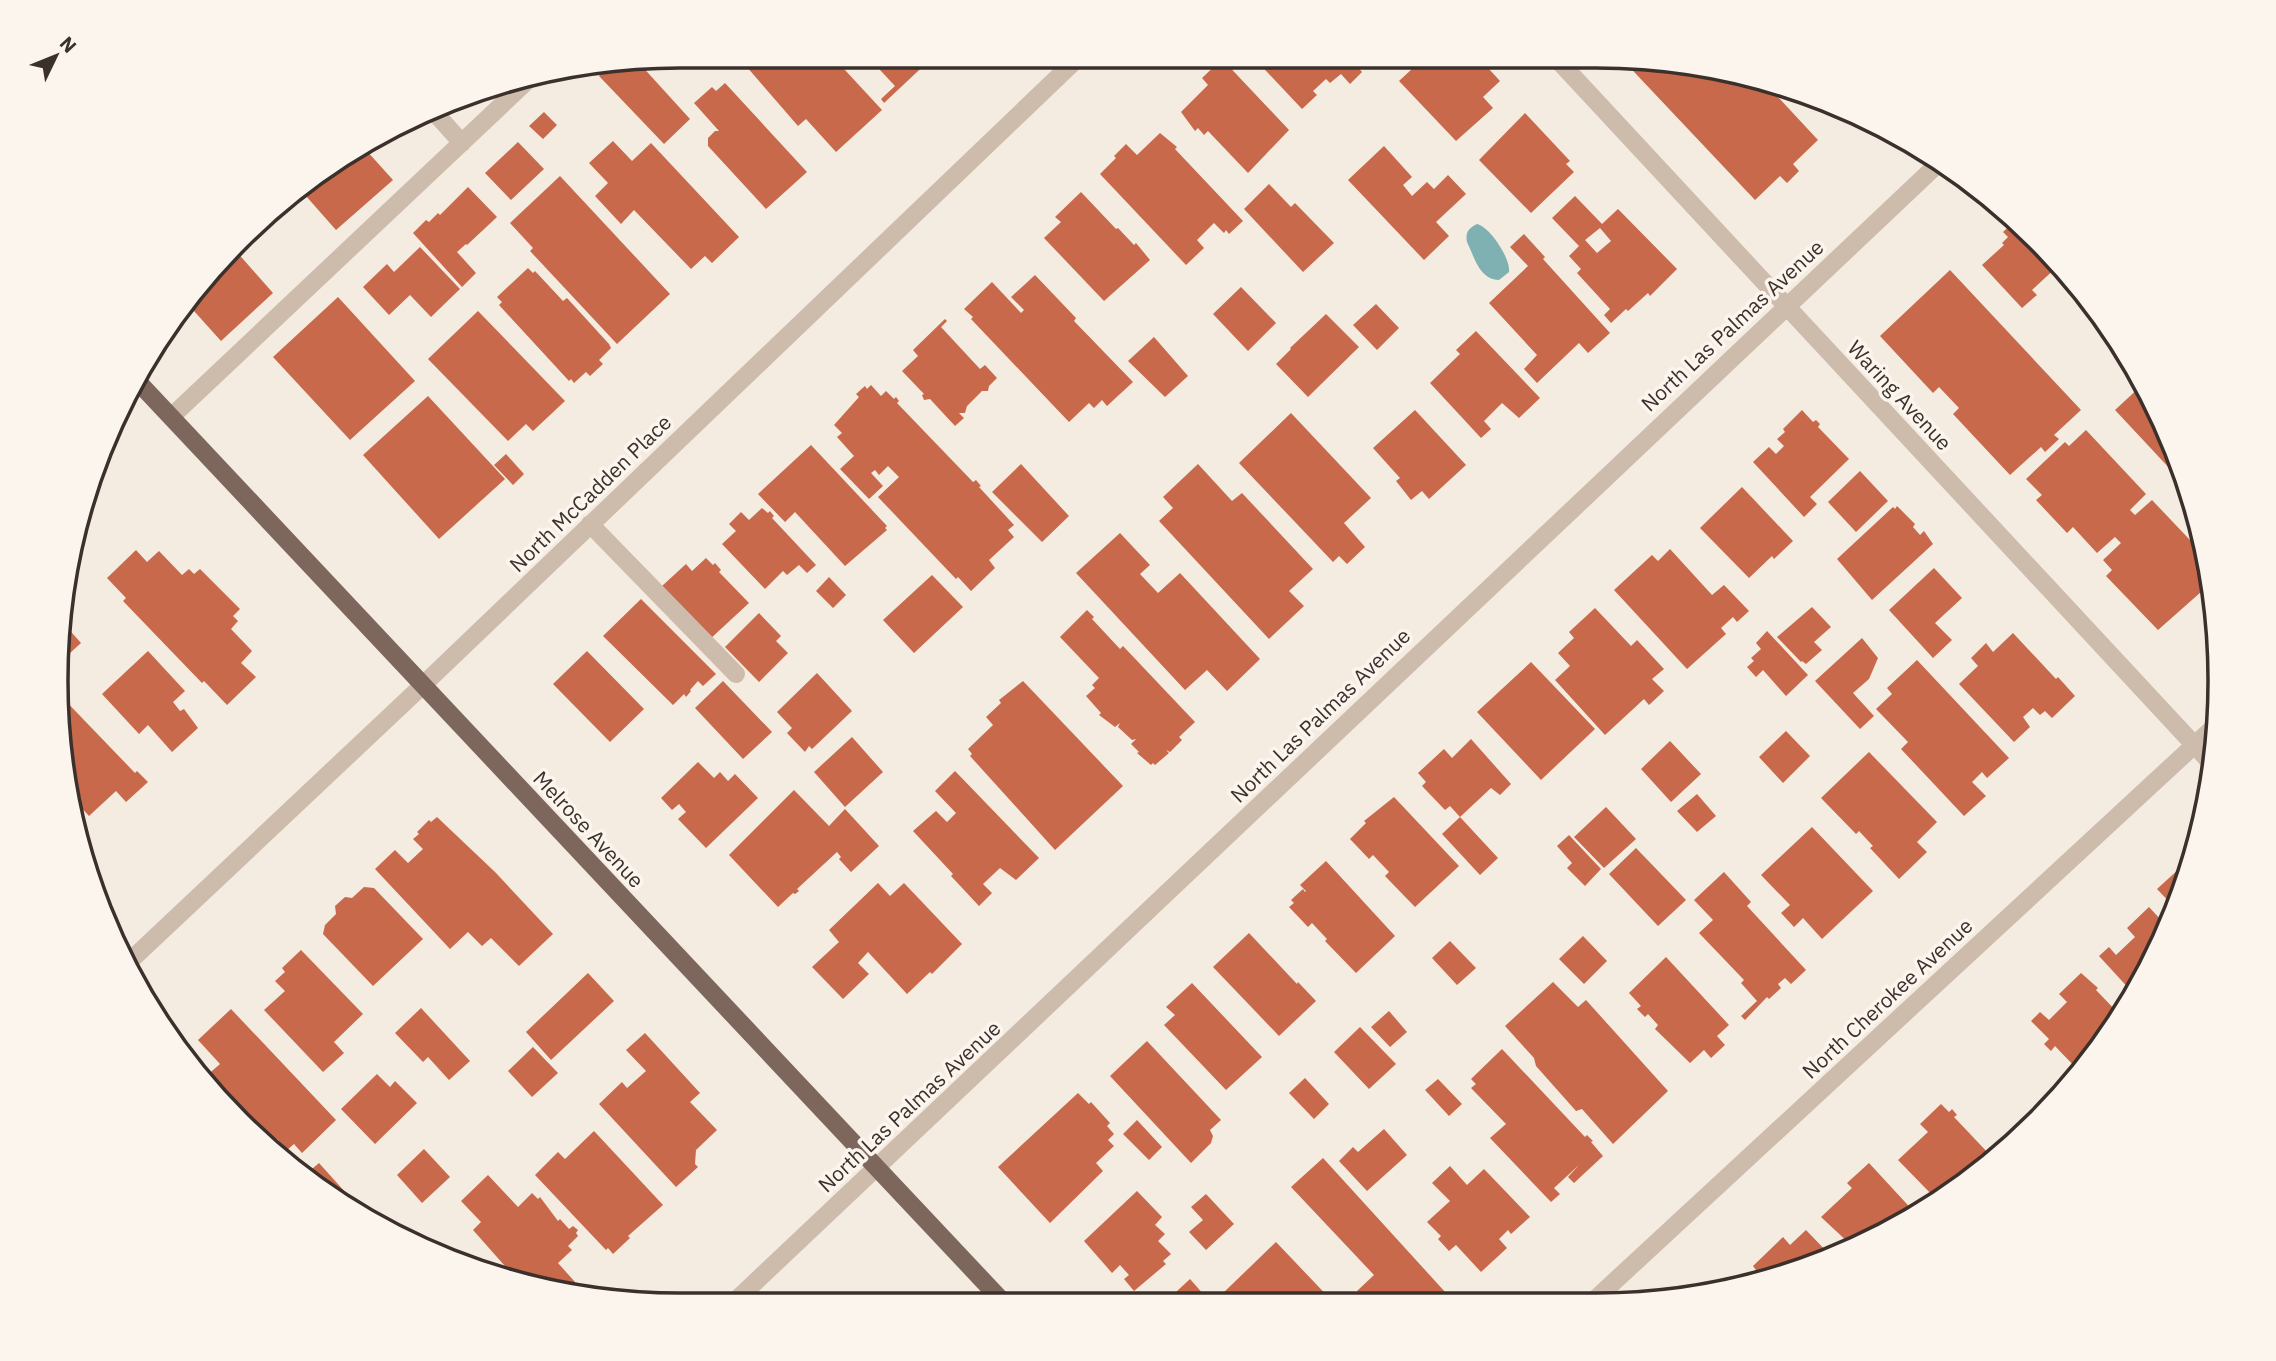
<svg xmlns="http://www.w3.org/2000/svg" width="2276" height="1361" font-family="'IBM Plex Sans',sans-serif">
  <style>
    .water { fill: #7fb0b2 }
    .building { fill: #c8694b; fill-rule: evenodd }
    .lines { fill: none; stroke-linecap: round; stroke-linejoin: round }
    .minor { stroke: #cdbbac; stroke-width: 18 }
    .major { stroke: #7d675c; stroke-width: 18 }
    .labels { text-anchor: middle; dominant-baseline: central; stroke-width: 7; stroke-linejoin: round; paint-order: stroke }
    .street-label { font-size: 21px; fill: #3b302b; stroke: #fbf5ee }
    .rim { fill: none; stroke: #3b302b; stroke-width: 3.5 }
  </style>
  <rect width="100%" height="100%" fill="#f4ebe1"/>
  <path class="water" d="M1477 224C1490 227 1511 259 1509 272L1499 280C1479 279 1475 258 1467 242 1465 232 1469 228 1477 224Z"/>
  <path class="building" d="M757 56H832L882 110 836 152 806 119 798 126 746 66Z
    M867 56H934L884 103 881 99 895 86Z
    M1253 57H1349L1362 72 1350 84 1341 74 1330 83 1326 79 1313 91 1317 95 1302 109Z
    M1425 57 1433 63 1439 57H1478L1500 81 1483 97 1493 108 1456 141 1399 81Z
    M1620 57H1637L1765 83 1818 140 1793 164 1799 171 1787 183 1780 176 1755 200Z
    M1222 59 1289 130 1248 173 1208 131 1204 135 1198 128 1195 131 1181 112 1208 85 1202 78Z
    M639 63 690 119 664 144 599 76 608 68Z
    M725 83 807 172 766 209 708 146V138L715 131H719L694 103 712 87 716 91Z
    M544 112 557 125 543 139 529 126Z
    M1525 113 1570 161 1566 164 1574 172 1531 213 1479 160Z
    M1160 133 1177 147 1175 149 1243 221 1229 234 1226 230 1224 233 1214 223 1197 240 1204 248 1186 265 1100 174 1116 158 1114 156 1126 144 1137 155Z
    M613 141 632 161 651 143 739 237 712 263 705 256 691 269 634 210 621 224 595 196 608 183 589 163Z
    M518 142 544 169 511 200 485 173Z
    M1384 146 1412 177 1403 185 1412 196 1427 182 1434 189 1448 175 1466 194 1436 222 1449 236 1424 260 1348 180Z
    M366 150 393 180 336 230 298 187Z
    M560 176 670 294 617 344 530 251 533 248 510 223Z
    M1269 184 1291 207 1295 203 1334 243 1303 272 1244 209Z
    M468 187 497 217 467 245 466 244 457 252 476 273 462 287 413 233 426 220 429 222 438 213 440 215Z
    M1081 192 1116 229 1118 228 1134 245 1136 243 1150 260 1104 301 1044 238 1061 222 1055 217Z
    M1575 196 1602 224 1618 209 1677 269 1650 296 1648 293 1628 311 1626 309 1611 323 1604 315 1610 309 1577 273 1581 269 1569 256 1579 246 1552 218ZM1600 228 1611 241 1597 253 1585 240Z
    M2015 221 2037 239 2059 265 2032 290 2037 295 2022 308 1982 265 2004 245 2002 243 2008 237 2003 232Z
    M1524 234 1545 257 1543 259 1610 333 1588 353 1579 343 1537 383 1524 369 1537 355 1489 303 1528 266 1510 247Z
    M420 247 460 289 431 317 410 295 389 315 363 287 387 264 394 272Z
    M235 250 273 293 221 341 185 301Z
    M528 268 533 273 535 271 563 301 567 298 609 344 611 348 599 360 603 364 590 376 586 372 574 383 571 379 569 381 499 305 502 302 497 297Z
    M1950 270 2081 410 2054 435 2059 439 2045 452 2041 447 2010 475 1953 414 1959 408 1939 387 1933 393 1880 336Z
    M1035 275 1076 318 1074 321 1133 382 1107 406 1102 400 1094 408 1089 403 1069 422 971 319 973 317 964 309 992 282 1021 313 1024 310 1011 297Z
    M1241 287 1276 323 1248 351 1213 314Z
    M338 297 415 381 350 440 273 357Z
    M1376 304 1399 328 1377 350 1353 325Z
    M478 311 565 401 533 431 526 424 508 441 428 359Z
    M1326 314 1359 347 1308 397 1276 364 1291 349 1290 348Z
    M945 319 947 321 941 327 980 369 985 365 997 378 989 386 988 391H982L967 406 965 413H959L964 418 955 426 930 399 924 400 922 395 924 394 902 371 918 356 913 350Z
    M1476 331 1540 398 1519 418 1502 403 1484 421 1491 429 1481 438 1430 383 1460 354 1456 350Z
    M1154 337 1188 376 1165 397 1128 361Z
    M871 385 881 396 886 391 894 399 896 397 899 401 897 403 973 482 976 480 981 486 979 487 1014 525 1008 530 1014 537 989 560 995 568 971 591 958 577 956 579 878 497 899 477 888 466 879 475 875 470 871 473 883 486 869 499 840 469 854 456 837 437 842 433 834 425 859 397 856 394 865 386 867 389Z
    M2142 385 2173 442 2180 465 2172 471 2115 410Z
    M428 396 505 479 439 539 363 455Z
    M1415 410 1466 465 1429 499 1422 491 1411 500 1396 481 1400 478 1373 448Z
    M1802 410 1813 422 1816 420 1820 424 1818 427 1849 459 1810 497 1817 504 1804 517 1753 462 1769 447 1776 454 1784 446 1777 439 1785 432 1783 429Z
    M1291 413 1371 498 1344 523 1365 547 1347 564 1339 556 1333 562 1239 463Z
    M2086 430 2146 494 2130 510 2135 515 2152 500 2208 559 2210 584 2158 630 2106 576 2112 570 2103 560 2121 543 2115 537 2097 553 2073 527 2067 533 2036 500 2042 495 2026 479 2065 442 2069 446Z
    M811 445 887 526 885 528 887 530 845 566 795 512 785 522 758 494Z
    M506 454 524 474 513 485 494 465Z
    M1021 464 1069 516 1042 542 992 492Z
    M1198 464 1232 501 1242 493 1313 569 1289 591 1304 606 1269 639 1159 521 1173 508 1163 497Z
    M1860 471 1888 501 1856 532 1828 502Z
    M1742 487 1793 541 1774 559 1772 556 1749 578 1700 528Z
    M1897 506 1915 524 1913 527 1920 535 1924 531 1933 544 1872 600 1837 559 1893 507 1895 509Z
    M762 508 768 513 770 511 774 516 772 518 816 565 807 573 799 565 787 575 783 571 765 589 722 544 736 531 729 524 741 512 749 520Z
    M1120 533 1150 565 1140 574 1158 593 1180 573 1260 659 1227 691 1207 670 1185 690 1076 573Z
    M1670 549 1712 595 1724 585 1749 611 1737 622 1733 617 1721 628 1726 634 1687 669 1614 590 1652 555 1658 561Z
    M136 550 147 562 159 551 182 575 189 569 194 574 200 569 240 609 233 616 238 621 231 629 252 651 241 663 256 677 227 705 204 681 202 683 123 601 126 598 107 578Z
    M706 558 713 565 715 563 721 570 719 572 749 603 709 640 662 586 686 564 692 571Z
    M1934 568 1962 598 1935 623 1952 640 1933 658 1889 610Z
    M932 575 963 607 914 653 883 620Z
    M829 577 846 595 833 608 816 591Z
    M641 599 716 674 703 686 698 681 690 690 691 691 686 697 684 694 673 705 603 636Z
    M1812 607 1831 627 1814 642 1822 650 1806 664 1802 661 1801 662 1777 637Z
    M1595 608 1631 646 1637 640 1664 669 1652 679 1664 691 1649 705 1644 699 1605 735 1555 680 1570 666 1558 653 1574 638 1569 632Z
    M1087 610 1094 617 1092 619 1120 649 1123 646 1195 722 1179 737 1182 740 1170 752 1166 750 1169 753 1155 765 1153 763 1151 765 1137 753 1139 752 1131 744 1136 739 1132 740 1118 727 1120 723 1115 727 1099 715 1101 713 1086 696 1095 688 1092 685 1099 678 1060 637Z
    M759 613 781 636 776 641 788 653 759 682 725 647Z
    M65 625 81 643 59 663 60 654Z
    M1767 631 1808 675 1786 696 1763 670 1756 677 1747 667 1754 661 1751 658 1761 649 1756 643Z
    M2013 633 2056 679 2058 677 2075 696 2052 718 2045 711 2040 715 2033 708 2023 717 2030 727 2014 742 1959 684 1978 666 1971 658 1986 643 1993 652Z
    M1862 638 1878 658 1869 679 1853 693 1874 716 1860 729 1815 681Z
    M148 651 185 691 173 702 180 711 184 709 198 728 172 752 148 725 139 734 102 694Z
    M587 651 644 709 610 742 553 684Z
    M1917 660 2009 758 1987 778 1982 772 1972 782 1986 796 1964 816 1901 749 1908 742 1876 709 1892 694 1887 688Z
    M1531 662 1595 729 1541 780 1477 712Z
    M817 673 852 711 812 749 809 746 805 752 787 733 792 728 777 712Z
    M723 681 772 732 743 759 695 708Z
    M1023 681 1123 786 1055 850 970 756 972 754 968 749 993 725 986 717 1001 703 999 700Z
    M58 693 135 773 137 771 148 782 126 802 116 791 89 816 76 802Z
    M1786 731 1810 756 1783 783 1759 757Z
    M852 737 883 772 845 807 814 772Z
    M1471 739 1511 784 1500 795 1491 788 1460 817 1450 806 1445 810 1422 786 1426 782 1418 773 1444 749 1452 758Z
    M1670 741 1701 774 1671 802 1641 769Z
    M1869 752 1937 822 1917 842 1927 852 1899 879 1870 848 1873 846 1859 831 1856 834 1821 798Z
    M698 762 714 778 720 772 728 781 735 774 758 798 706 848 678 819 686 812 679 804 672 810 661 798Z
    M955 771 1039 858 1016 880 1000 868 983 884 992 893 979 906 951 876 953 874 913 831 936 811 947 822 956 813 935 791Z
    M794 790 829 826 845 809 879 846 851 872 839 859 841 857 837 852 797 889 799 891 795 894 793 893 778 907 729 855Z
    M1697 794 1716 816 1697 832 1677 811Z
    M1394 797 1459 866 1415 907 1385 876 1389 872 1373 855 1369 859 1350 839 1366 823 1364 821Z
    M1606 807 1636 839 1604 868 1574 837Z
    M437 817 495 872 553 934 519 966 491 938 482 946 468 932 450 949 375 869 395 850 408 863 423 849 413 839 419 834 417 832 429 820 431 822Z
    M1460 817 1498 858 1480 875 1442 834Z
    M1812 827 1873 891 1822 939 1803 918 1794 927 1781 913 1790 905 1761 875Z
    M1569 835 1601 869 1585 886 1567 868 1572 863 1557 846Z
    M1636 848 1686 900 1658 926 1609 874Z
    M2191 858 2180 893 2176 909 2157 889Z
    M1326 861 1395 936 1356 973 1325 941 1327 939 1312 923 1308 927 1289 907 1294 903 1291 900 1303 889 1305 892 1306 891 1300 885Z
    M1724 872 1751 902 1747 906 1806 970 1791 984 1785 978 1778 984 1781 988 1769 999 1767 997 1745 1020 1741 1016 1757 1001 1741 983 1744 980 1699 933 1713 920 1694 900Z
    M878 883 890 896 904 883 962 944 932 974 930 972 907 994 868 952 858 963 869 974 843 999 812 967 839 942 829 930Z
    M364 887 374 888 423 939 373 986 323 934 325 925 336 914 335 906 345 897 352 898Z
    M2149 907 2161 920 2163 918 2167 923 2164 925 2168 928 2133 993 2099 956 2109 947 2116 955 2135 937 2127 928Z
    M1249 933 1297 984 1298 982 1316 1001 1279 1036 1213 967Z
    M1583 936 1607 961 1584 984 1559 959Z
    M1450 941 1476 968 1457 985 1432 958Z
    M301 950 363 1014 334 1042 344 1053 323 1072 264 1010 285 991 275 981 285 972 282 968Z
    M1666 957 1729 1025 1717 1036 1725 1045 1711 1058 1704 1050 1690 1063 1655 1029 1658 1025 1648 1014 1645 1017 1637 1009 1641 1006 1629 993Z
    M588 973 614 1001 551 1060 526 1032Z
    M2081 973 2098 988 2096 990 2121 1016 2115 1028 2076 1068 2055 1046 2051 1051 2044 1044 2049 1039 2031 1021 2040 1012 2049 1020 2067 1002 2059 994Z
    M1553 982 1578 1007 1586 1000 1668 1091 1613 1144 1582 1109 1576 1111 1536 1066 1534 1058 1505 1026Z
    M1192 983 1262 1057 1226 1090 1164 1025 1175 1015 1166 1007Z
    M421 1008 470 1061 449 1080 428 1057 423 1062 395 1033Z
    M231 1009 336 1120 302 1153 294 1144 287 1150 277 1139 273 1143 204 1078 220 1064 198 1040Z
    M1389 1011 1407 1032 1390 1047 1371 1027Z
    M1360 1027 1396 1064 1369 1089 1334 1052Z
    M645 1033 700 1093 690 1102 717 1130 696 1150 695 1164 698 1167 676 1187 599 1104 622 1082 627 1088 646 1071 626 1050Z
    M1147 1041 1221 1120 1210 1130 1213 1136 1211 1143 1191 1163 1110 1076Z
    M533 1047 558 1073 532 1097 508 1071Z
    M1502 1049 1585 1137 1587 1135 1593 1141 1591 1142 1603 1156 1574 1183 1568 1177 1579 1165 1554 1188 1560 1194 1551 1202 1490 1138 1506 1124 1471 1088 1476 1084 1471 1079Z
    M377 1074 390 1087 395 1081 417 1103 375 1144 341 1109Z
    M1305 1078 1329 1104 1314 1119 1289 1093Z
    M1438 1079 1462 1104 1449 1116 1425 1090Z
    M1078 1093 1089 1104 1091 1102 1110 1123 1107 1126 1114 1134 1108 1140 1114 1146 1096 1163 1103 1171 1050 1223 998 1167Z
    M1941 1104 1949 1112 1952 1109 1957 1115 1954 1117 1990 1155 1958 1186 1937 1200 1898 1160 1928 1132 1920 1124Z
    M1137 1120 1162 1147 1149 1160 1123 1134Z
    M1384 1129 1407 1155 1367 1191 1339 1161 1353 1147 1358 1152Z
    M594 1131 663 1205 628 1236 630 1238 613 1254 608 1248 606 1250 535 1175 558 1152 565 1159Z
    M424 1149 450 1177 422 1203 397 1175Z
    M1323 1158 1446 1293 1435 1304H1382L1376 1297 1368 1304 1357 1291 1374 1275 1291 1187Z
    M319 1163 346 1193 337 1201 306 1174Z
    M1869 1163 1917 1215 1907 1222 1851 1245 1821 1217 1852 1188 1847 1183Z
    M1450 1166 1467 1185 1484 1169 1530 1217 1511 1234 1508 1230 1499 1239 1507 1248 1481 1272 1456 1245 1449 1251 1438 1239 1441 1236 1427 1222 1450 1201 1432 1183Z
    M488 1175 518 1207 532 1193 538 1199 540 1197 558 1221 560 1219 569 1229 573 1226 578 1230 576 1233 578 1236 568 1246 572 1250 558 1263 575 1282 571 1290 513 1278 510 1276 512 1274 473 1230 481 1222 461 1201Z
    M1137 1191 1162 1217 1155 1225 1165 1234 1158 1241 1171 1254 1163 1261 1166 1264 1134 1291 1124 1279 1129 1275 1120 1265 1112 1273 1084 1241Z
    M1206 1194 1234 1224 1206 1250 1189 1232 1203 1220 1191 1207Z
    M1806 1230 1829 1254 1764 1281 1753 1266 1783 1237 1790 1245Z
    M1276 1242 1335 1304H1228L1220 1296Z
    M1190 1279 1212 1304H1163Z"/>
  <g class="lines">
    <path class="minor" d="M1555 57 2212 764
      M435 113 462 143
      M171 417 527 81
      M590 524 736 674
      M131 960 423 685 1079 57
      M732 1304 1941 161
      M1590 1304 2215 726"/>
    <path class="major" d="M140 384 1005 1304"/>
  </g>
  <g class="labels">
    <g class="street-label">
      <text transform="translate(1732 325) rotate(-43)">North Las Palmas Avenue</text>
      <text transform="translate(1900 395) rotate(47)">Waring Avenue</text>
      <text transform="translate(590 493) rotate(-44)">North McCadden Place</text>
      <text transform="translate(1320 715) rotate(-44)">North Las Palmas Avenue</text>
      <text transform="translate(589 829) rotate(47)">Melrose Avenue</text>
      <text transform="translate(1887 998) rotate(-43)">North Cherokee Avenue</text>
      <text transform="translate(909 1106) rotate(-43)">North Las Palmas Avenue</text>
    </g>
  </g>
  <path d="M0 0H2276V1361H0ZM680 68H1596A612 612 0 0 1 2208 680V681A612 612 0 0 1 1596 1293H680A612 612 0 0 1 68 681V680A612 612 0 0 1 680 68Z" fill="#fbf5ee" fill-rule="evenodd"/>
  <path class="rim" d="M680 68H1596A612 612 0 0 1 2208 680V681A612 612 0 0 1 1596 1293H680A612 612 0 0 1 68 681V680A612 612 0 0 1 680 68Z"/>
  <g transform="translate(56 56) rotate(47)" stroke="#fbf5ee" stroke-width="5" paint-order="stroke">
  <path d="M0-5L12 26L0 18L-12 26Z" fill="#3b302b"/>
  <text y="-10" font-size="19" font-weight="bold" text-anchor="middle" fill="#3b302b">N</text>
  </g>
</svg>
